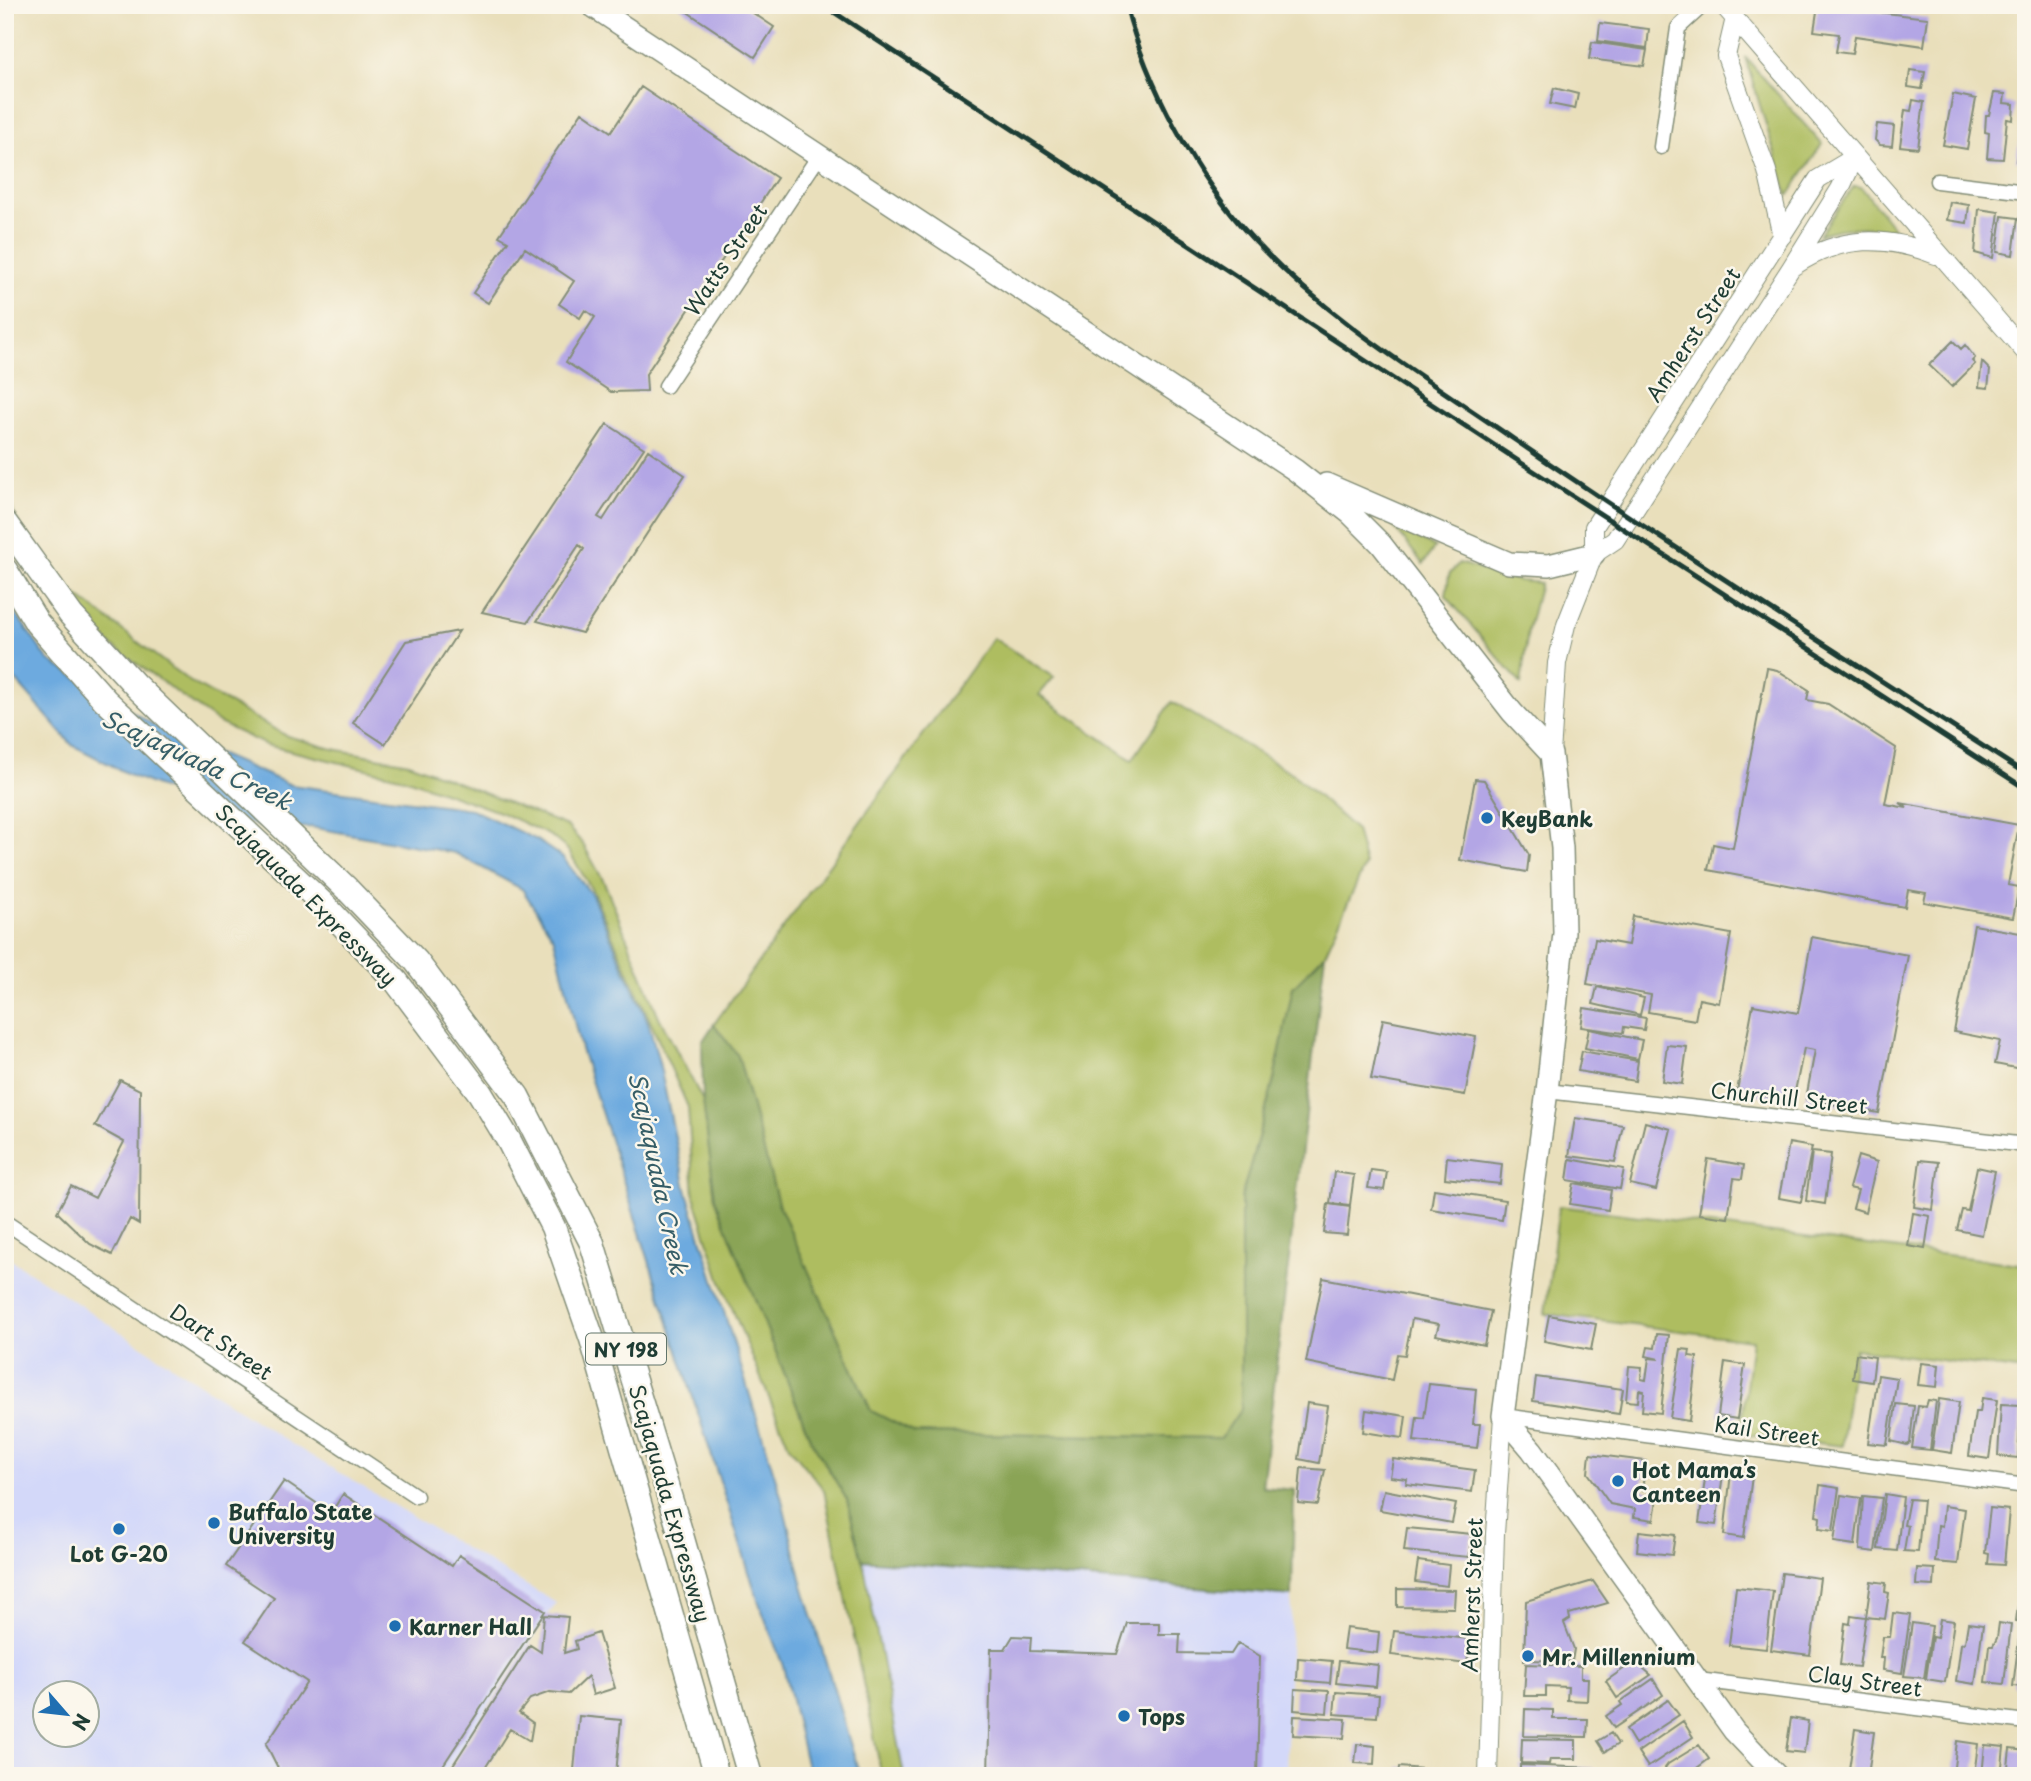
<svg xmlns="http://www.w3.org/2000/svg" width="2031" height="1781" font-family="'Playpen Sans',sans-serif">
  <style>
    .built { fill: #d3d8f9; fill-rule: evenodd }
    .green { fill: #aebd60; stroke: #667d4a; stroke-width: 2 }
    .forest { fill: #8aa456; stroke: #547045; stroke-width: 2 }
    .water { fill: #6daadf; stroke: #46748a; stroke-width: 2 }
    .building { fill: #b3a6e5 }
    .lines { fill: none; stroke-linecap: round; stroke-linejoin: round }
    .minor-casing { stroke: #848e78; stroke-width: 17 }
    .tertiary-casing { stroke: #848e78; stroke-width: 20 }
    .secondary-casing { stroke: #848e78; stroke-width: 24 }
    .trunk-casing { stroke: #848e78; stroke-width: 27 }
    .minor { stroke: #fff; stroke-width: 14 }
    .tertiary { stroke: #fff; stroke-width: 18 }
    .secondary { stroke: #fff; stroke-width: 21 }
    .trunk { stroke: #fff; stroke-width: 24 }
    .rail { stroke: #1f3d34; stroke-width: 5 }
    .poi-dot { fill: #1f6fb2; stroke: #fbf7ec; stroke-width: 2.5 }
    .labels { text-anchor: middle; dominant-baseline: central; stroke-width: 5; stroke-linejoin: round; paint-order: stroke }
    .shield { fill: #fbf7ec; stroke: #61756b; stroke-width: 2 }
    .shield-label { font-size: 19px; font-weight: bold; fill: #1f3d34 }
    .street-label { font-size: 21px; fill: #1f3d34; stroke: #fbf7ec }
    .poi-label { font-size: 21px; font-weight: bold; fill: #1f3d34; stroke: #fbf7ec; text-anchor: start }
    .water-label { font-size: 23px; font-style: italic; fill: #365e67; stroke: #fbf7ec }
  </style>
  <rect width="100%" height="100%" fill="#fbf7ec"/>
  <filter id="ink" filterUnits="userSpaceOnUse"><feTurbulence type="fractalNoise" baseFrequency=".0143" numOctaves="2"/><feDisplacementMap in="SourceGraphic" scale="14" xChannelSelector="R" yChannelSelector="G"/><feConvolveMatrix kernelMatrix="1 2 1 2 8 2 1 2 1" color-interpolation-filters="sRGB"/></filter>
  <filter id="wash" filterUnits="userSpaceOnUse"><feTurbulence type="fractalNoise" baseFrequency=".00686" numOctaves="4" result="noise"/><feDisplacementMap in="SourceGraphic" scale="28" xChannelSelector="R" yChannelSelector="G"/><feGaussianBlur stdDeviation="1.57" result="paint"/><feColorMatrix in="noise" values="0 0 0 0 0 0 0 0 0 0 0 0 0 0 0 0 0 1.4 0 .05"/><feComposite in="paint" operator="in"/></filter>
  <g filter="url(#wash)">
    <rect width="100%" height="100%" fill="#e9dfbb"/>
    <path class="built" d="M5 1256 290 1443 556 1603 443 1776H5ZM46 1694H88V1736H46Z
      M862 1560 1292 1596 1286 1776H904Z"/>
    <path class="green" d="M1745 57 1822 144 1788 196Z
      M1854 186 1861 187 1896 231C1870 226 1844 225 1819 235Z
      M5 486 15 518 63 585 189 681 287 736 333 749 409 763 567 826 583 844 604 882 659 1017 703 1101 715 1198 810 1438 847 1500 865 1571 904 1776H882L824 1490 789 1446 720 1279 694 1196 688 1107 592 890 568 850 551 836 502 813 404 778 266 745 219 723 107 642 5 539Z
      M1394 527 1435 547 1423 564Z
      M1459 563 1520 581 1540 583 1528 630 1521 684 1446 596 1449 575Z
      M993 638 1054 677 1039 695 1132 760 1172 702 1292 773 1356 830 1365 865 1325 954 1293 987 1274 1080 1241 1199V1409L1221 1438 914 1433 871 1411 778 1203 738 1056 714 1024Z
      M1559 1206 2026 1265V1371L1855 1349 1842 1446 1740 1434 1752 1340 1545 1314Z"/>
    <path class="forest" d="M1325 954 1262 1487 1294 1490 1292 1596 862 1560 847 1500 810 1438 715 1198 703 1101 702 1042 714 1024 738 1056 778 1203 871 1411 915 1433 1221 1438 1241 1409V1199L1274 1080 1293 987Z"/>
    <path class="water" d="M5 598 48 660 162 730 291 785 471 809 535 839 563 858 592 895 648 1022 659 1062 686 1189 781 1496 802 1582 860 1776H809L783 1666 758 1600 581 1049 554 938 522 889 455 853 310 827 265 829 132 776 72 745 5 668Z"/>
    <g id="blocks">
      <path class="building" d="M677 5H741L774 27 755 57Z
        M1818 5 1928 18 1924 46 1855 36 1852 54 1836 52 1839 34 1814 31Z
        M1600 23 1649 29 1647 48 1598 41Z
        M1592 42 1647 50 1644 66 1589 59Z
        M1910 70 1925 72 1922 89 1908 87Z
        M641 87 777 178 646 374 647 391 611 392 566 362 595 317 585 310 580 318 559 304 574 281 525 248 488 303 473 293 508 241 499 236 582 112 611 132Z
        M1554 88 1578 94 1575 109 1550 104Z
        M1994 93 2005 94 2004 103 2014 104 2013 120 2007 119 2003 159 1987 158 1989 133 1985 132 1986 115H1989Z
        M1953 94 1976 99 1967 149 1943 145Z
        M1913 100 1924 102 1918 148 1900 146 1905 110 1911 111Z
        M1877 124 1894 126 1892 146 1880 145 1875 140Z
        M2024 131H2026V162L2016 161 2019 141H2023Z
        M1950 202 1969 205 1967 223 1947 220Z
        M1979 209 1999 212 1993 258 1975 253Z
        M2002 216 2018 218 2013 255 1997 252Z
        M1953 341 1961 349 1965 345 1975 358 1972 361 1975 364 1952 387 1929 365Z
        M1982 362 1990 370 1988 388 1979 387Z
        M607 424 644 448 598 517 603 520 648 450 685 475 582 633 537 621 584 549 579 545 528 622 482 612Z
        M459 631 385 744 353 723 406 641Z
        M1767 668 1777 670 1809 690 1807 700 1828 704 1896 748 1885 804 1907 808 1900 803 2019 825 2008 885 2019 887 2013 918 1924 902 1926 893 1908 890 1905 907 1708 870 1713 844 1733 848Z
        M1475 779 1484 780 1529 855 1527 872 1460 860Z
        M1633 916 1731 934 1719 1003 1699 999 1695 1020 1648 1012 1651 995 1587 984 1595 939 1628 945Z
        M1974 925 2026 934V1070L1995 1064 2000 1041 1954 1032Z
        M1812 937 1908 955 1879 1113 1806 1099 1815 1050 1804 1048 1793 1101 1737 1091 1753 1005 1798 1013Z
        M1597 987 1644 998 1640 1015 1593 1004Z
        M1584 1008 1646 1018 1644 1030 1624 1027 1623 1033 1581 1027Z
        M1383 1019 1476 1037 1465 1095 1371 1079Z
        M1589 1029 1642 1040 1638 1059 1585 1048Z
        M1667 1045 1687 1047 1682 1084 1662 1081Z
        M1582 1051 1638 1061 1635 1081 1578 1071Z
        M120 1080 140 1090 139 1224 130 1219 112 1255 90 1244 57 1212 71 1186 95 1198 124 1142 95 1126Z
        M1575 1118 1623 1125 1615 1162 1569 1156Z
        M1645 1122 1671 1129 1656 1190 1630 1184Z
        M1789 1143 1812 1147 1801 1202 1779 1198Z
        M1812 1152 1831 1154 1825 1204 1806 1201Z
        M1858 1156 1877 1162 1865 1212 1853 1208 1858 1190 1849 1188Z
        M1447 1157 1502 1164 1500 1184 1445 1178Z
        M1570 1159 1624 1169 1620 1189 1567 1180Z
        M1708 1159 1744 1165 1742 1179 1734 1178 1728 1218 1699 1214Z
        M1920 1160 1939 1162 1933 1210 1914 1207Z
        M1977 1167 1995 1171 1982 1235 1957 1230 1962 1210 1968 1211Z
        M1371 1170 1387 1172 1384 1190 1368 1188Z
        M1334 1172 1354 1175 1350 1205 1330 1203Z
        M1574 1183 1611 1190 1608 1210 1570 1204Z
        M1434 1189 1505 1200 1502 1220 1431 1209Z
        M1328 1204 1350 1207 1347 1235 1324 1233Z
        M1913 1213 1930 1216 1925 1249 1908 1246Z
        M1323 1278 1491 1311 1484 1345 1436 1335 1439 1324 1412 1319 1405 1355 1397 1354 1392 1380 1306 1362Z
        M1549 1315 1596 1324 1591 1350 1544 1341Z
        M1657 1334 1669 1335 1661 1413 1642 1411 1644 1391 1639 1390 1638 1402 1626 1401 1629 1366 1642 1367 1641 1379 1646 1380 1649 1358 1659 1359 1646 1356 1648 1347 1655 1348Z
        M1681 1349 1690 1350 1689 1356 1697 1357 1689 1421 1670 1418Z
        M1856 1354 1875 1357 1872 1382 1853 1379Z
        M1725 1362 1745 1365 1737 1419 1718 1416Z
        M1921 1363 1939 1365 1937 1387 1918 1385Z
        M1878 1375 1897 1378 1887 1445 1868 1443Z
        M1536 1377 1623 1389 1619 1414 1533 1401Z
        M1429 1384 1476 1389 1473 1424H1480L1477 1448 1414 1441 1417 1417 1424 1418Z
        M1982 1398 1997 1400 1989 1459 1969 1456 1975 1412H1980Z
        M1939 1399 1959 1402 1952 1453 1932 1450Z
        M1928 1400 1936 1401 1930 1450 1912 1448 1918 1406 1926 1407Z
        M1307 1403 1328 1406 1319 1463 1299 1459Z
        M1896 1404 1914 1406 1910 1443 1907 1445 1891 1441Z
        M2001 1404 2021 1405 2018 1458 1998 1456Z
        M1366 1410 1406 1416 1403 1438 1363 1432Z
        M1590 1454 1646 1461 1642 1490 1658 1492 1654 1520 1634 1517 1635 1509 1610 1504 1588 1473Z
        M1393 1459 1475 1470 1472 1492 1406 1484 1407 1479 1390 1477Z
        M1301 1468 1325 1470 1318 1505 1298 1503Z
        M1706 1472 1723 1474 1716 1525 1699 1523Z
        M1731 1473 1752 1476 1744 1538 1724 1535Z
        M284 1481 331 1513 343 1494 452 1566 459 1555 545 1611 436 1776H282L266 1744 307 1682 245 1641 274 1598 226 1566Z
        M1820 1485 1839 1488 1833 1531 1819 1529 1820 1517 1816 1516Z
        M1384 1490 1456 1504 1452 1523 1380 1510Z
        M1885 1494 1903 1497 1897 1551 1878 1549Z
        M1841 1495 1861 1498 1855 1545 1834 1542Z
        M1863 1496 1882 1498 1875 1552 1860 1550Z
        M1909 1499 1923 1500 1918 1552 1904 1551 1908 1526 1904 1525Z
        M1944 1506 1965 1509 1958 1564 1935 1562 1938 1525 1942 1526Z
        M1990 1508 2009 1510 2004 1565 1988 1564 1989 1554 1985 1553Z
        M1407 1528 1472 1534 1469 1557 1404 1551Z
        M1639 1531 1675 1535 1672 1555 1637 1551Z
        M1418 1561 1449 1565 1447 1586 1415 1582Z
        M1917 1568 1935 1569 1934 1586 1916 1585Z
        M1782 1573 1820 1578 1810 1655 1771 1650Z
        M1593 1581 1608 1603 1569 1614 1570 1619 1564 1623 1574 1649 1572 1661 1524 1660 1526 1601Z
        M1871 1581 1886 1583 1885 1592 1889 1593 1885 1619 1866 1617Z
        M1736 1587 1773 1591 1766 1649 1729 1645Z
        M1397 1589 1455 1590 1454 1608 1397 1607Z
        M2018 1605 2026 1607V1623L2016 1621Z
        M1893 1613 1910 1615 1902 1673 1883 1670 1884 1658H1880L1883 1637H1890Z
        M544 1615 568 1617 564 1653 577 1649 575 1641 598 1633 615 1688 593 1695 588 1676 569 1694 550 1692 530 1699 519 1713 533 1723 530 1741 510 1729 480 1776H446L530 1645 541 1652Z
        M1851 1615 1866 1617 1859 1667 1840 1665 1845 1623 1850 1624Z
        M1940 1619 1954 1621 1945 1682 1926 1679 1932 1637 1937 1638Z
        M1127 1623H1159V1634H1180L1179 1653 1231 1654 1238 1643 1260 1656 1257 1776H988L991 1649H1005L1013 1636 1031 1637 1030 1651 1117 1654Z
        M1912 1623 1932 1626 1924 1678 1904 1676Z
        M1968 1623 1983 1625 1975 1684 1956 1681 1961 1644 1965 1642Z
        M1999 1623 2011 1625 2004 1684 1985 1682 1989 1646H1993L1997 1638Z
        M1346 1628 1379 1632 1377 1653 1343 1649Z
        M1394 1631 1470 1639 1467 1664 1391 1655Z
        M2019 1639 2026 1640V1687L2013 1686Z
        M1298 1658 1332 1661 1330 1683 1297 1680Z
        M1339 1661 1378 1665 1376 1687 1336 1683Z
        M1635 1661 1651 1675 1617 1698 1606 1681Z
        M1526 1664 1581 1666V1678H1588L1587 1701 1567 1700 1568 1687 1546 1686V1696H1524Z
        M1653 1679 1663 1695 1614 1728 1606 1716 1622 1705 1620 1702Z
        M1295 1689 1329 1691 1327 1713 1294 1710Z
        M1336 1692 1379 1695 1377 1717 1334 1714Z
        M1668 1700 1679 1715 1635 1744 1626 1729Z
        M1525 1709 1553 1710V1719H1588L1587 1737 1524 1736Z
        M579 1716 621 1720 616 1774 574 1770Z
        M1294 1716 1346 1719 1344 1738 1293 1735Z
        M1791 1718 1808 1721 1804 1753 1786 1751Z
        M1683 1721 1693 1737 1648 1767 1638 1752Z
        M1855 1729 1874 1732 1868 1776H1848Z
        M1611 1733 1618 1744 1605 1752 1598 1741Z
        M1522 1739 1576 1740V1759H1550L1549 1764 1521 1763Z
        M1957 1741 1978 1744 1974 1776H1953Z
        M1357 1744 1375 1746 1374 1764 1355 1763Z
        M1699 1745 1709 1759 1686 1776H1670L1665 1768 1668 1764Z
        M1985 1745 2004 1747 2001 1776H1982Z
        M2010 1749 2026 1751V1776H2007Z
        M1520 1765 1595 1768V1776H1520Z
        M1399 1767 1422 1769 1421 1776H1398Z"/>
    </g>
  </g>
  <g filter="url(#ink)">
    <use href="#blocks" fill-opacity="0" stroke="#848e78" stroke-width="2"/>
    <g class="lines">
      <defs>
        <path id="minor" d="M1661 147 1678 28 1703 5
          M1937 181 2026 192
          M666 386 819 156
          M1547 1091 2026 1145
          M5 1222 416 1496
          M1503 1416 2026 1486
          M1698 1680 2026 1722"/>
        <path id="tertiary" d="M1723 5 2026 353
          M1735 18 1726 56 1767 171 1782 236
          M1794 266C1841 235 1885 235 1936 255
          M1594 554 1615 540 1791 268 1840 189 1855 157
          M1551 754 1557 663 1566 625 1594 554V527L1818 179 1855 157
          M1488 1776 1495 1534 1503 1416"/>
        <path id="secondary" d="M591 5 1295 470 1351 514 1381 544 1512 712 1551 754 1562 848 1564 933 1547 1091 1503 1416 1532 1450 1734 1731 1777 1776
          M1326 484 1509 563 1549 565 1594 554"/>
        <path id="trunk" d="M5 523 71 615 136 686 347 889 416 961 517 1096 592 1243 679 1528 750 1776
          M5 570 37 623 105 700 322 903 396 981 480 1093 509 1141 553 1227 592 1339 717 1776"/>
      </defs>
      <use href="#minor" class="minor-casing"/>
      <use href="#tertiary" class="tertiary-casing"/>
      <use href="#secondary" class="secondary-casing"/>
      <use href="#trunk" class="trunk-casing"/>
      <use href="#minor" class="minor"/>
      <use href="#tertiary" class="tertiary"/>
      <use href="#secondary" class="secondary"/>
      <use href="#trunk" class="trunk"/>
      <path class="rail" d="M823 5 1523 464 2026 789
        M1126 5C1146 84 1197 179 1252 238 1327 319 1422 376 1512 438 1681 553 1854 663 2026 774"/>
    </g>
  </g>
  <g class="poi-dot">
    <circle cx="1487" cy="818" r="7"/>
    <circle cx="1618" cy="1481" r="7"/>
    <circle cx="214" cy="1523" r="7"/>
    <circle cx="119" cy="1529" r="7"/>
    <circle cx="395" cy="1626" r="7"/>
    <circle cx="1528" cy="1656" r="7"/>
    <circle cx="1124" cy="1716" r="7"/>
  </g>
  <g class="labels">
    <rect class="shield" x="586" y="1333.5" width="80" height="31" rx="5"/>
    <g class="shield-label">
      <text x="626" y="1349">NY 198</text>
    </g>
    <g class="street-label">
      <text transform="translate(725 259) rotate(-56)">Watts Street</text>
      <text transform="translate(1692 334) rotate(-57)">Amherst Street</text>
      <text transform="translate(307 894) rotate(45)">Scajaquada Expressway</text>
      <text transform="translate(1789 1097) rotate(6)">Churchill Street</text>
      <text transform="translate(222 1341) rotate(34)">Dart Street</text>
      <text transform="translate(1767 1430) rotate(8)">Kail Street</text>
      <text transform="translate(671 1503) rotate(74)">Scajaquada Expressway</text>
      <text transform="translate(1471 1595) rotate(-88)">Amherst Street</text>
      <text transform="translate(1865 1680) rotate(8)">Clay Street</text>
    </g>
    <g class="poi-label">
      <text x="1501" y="818">KeyBank</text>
      <text x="1632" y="1469">Hot Mama’s<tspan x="1632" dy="24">Canteen</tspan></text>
      <text x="228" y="1511">Buffalo State<tspan x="228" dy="24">University</tspan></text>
      <text x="119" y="1553" text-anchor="middle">Lot G-20</text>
      <text x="409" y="1626">Karner Hall</text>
      <text x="1542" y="1656">Mr. Millennium</text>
      <text x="1138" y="1716">Tops</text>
    </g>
    <g class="water-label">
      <text transform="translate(197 759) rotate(25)">Scajaquada Creek</text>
      <text transform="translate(659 1173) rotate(78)">Scajaquada Creek</text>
    </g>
  </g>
  <rect width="2031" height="1781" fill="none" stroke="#fbf7ec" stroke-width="28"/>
  <g transform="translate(66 1714) rotate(118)"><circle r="33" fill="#fbf7ec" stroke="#a3ada2" stroke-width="2"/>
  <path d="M0-5L12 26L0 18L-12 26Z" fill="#1f6fb2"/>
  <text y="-10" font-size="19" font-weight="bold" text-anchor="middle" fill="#1f3d34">N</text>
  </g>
</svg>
